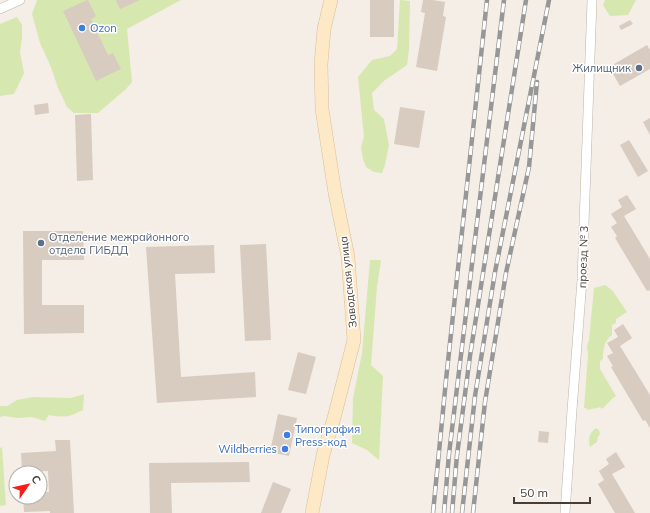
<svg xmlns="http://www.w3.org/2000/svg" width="650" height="513" font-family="Mulish,sans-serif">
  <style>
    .green { fill: #d6e8b0 }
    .building { fill: #d8cbc0 }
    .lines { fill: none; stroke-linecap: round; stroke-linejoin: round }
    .minor-casing { stroke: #bfb5aa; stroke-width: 10 }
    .secondary-casing { stroke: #d7be9a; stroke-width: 14 }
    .minor { stroke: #fff; stroke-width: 9 }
    .secondary { stroke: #fee9c7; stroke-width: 13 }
    .rail-casing { stroke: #979797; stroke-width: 4.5 }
    .rail { stroke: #fff; stroke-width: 3; stroke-dasharray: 9; stroke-linecap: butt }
    .shop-dot { fill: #3f7fe0; stroke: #fff; stroke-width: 1.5 }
    .service-dot { fill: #5c6f8a; stroke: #fff; stroke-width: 1.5 }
    .labels { text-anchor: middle; stroke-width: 3; stroke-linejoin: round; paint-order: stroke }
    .shop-label { font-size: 11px; fill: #366cbe; stroke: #fff; text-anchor: start }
    .service-label { font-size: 11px; fill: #4e5e75; stroke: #fff; text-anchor: end }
    .street-label { font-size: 11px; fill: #473e36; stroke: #fff }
  </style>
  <rect width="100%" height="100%" fill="#f4eee7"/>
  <!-- green -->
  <g class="green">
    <path d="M37 0H181L127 29 132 82 126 89 98 113H74L67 107 58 88 51 67 40 43 32 14Z"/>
    <path d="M400 0 410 1 409 50 407 65 385 80 372 93 374 110 384 119 389 145 385 165 382 173 374 172 366 167 363 159 361 147 364 137 358 77 372 60 390 56 397 49Z"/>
    <path d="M605 0H636L628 15 610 16 603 5Z"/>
    <path d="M17 17 22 25V37L20 52 24 73 14 94 0 96V24Z"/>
    <path d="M370 260H381L377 287 371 365 383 376 379 460 367 450 352 443 353 398 362 353Z"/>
    <path d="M605 285 612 290 627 312 616 319V323L612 325V335C604 341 603 349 603 359L600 361V369L616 396 612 399 602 409 600 407C597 409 592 408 587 410L586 408H584L588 355 587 346 589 340 594 288Z"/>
    <path d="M84 394 83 410C69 417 65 418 49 415L45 421 32 417 18 418 4 416 0 417V406H7L17 400 33 397 71 398Z"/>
    <path d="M596 428 599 430 600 434 598 437 597 442 590 447C588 439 589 433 596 428Z"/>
    <path d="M2 447 6 505 0 506V448Z"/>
  </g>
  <!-- building -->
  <g class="building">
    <path d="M87 0H88L96 16 91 19 108 55 113 53 121 69 96 81 63 11Z"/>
    <path d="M116 0H140L120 9Z"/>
    <rect x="370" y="0" width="24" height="37"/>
    <path d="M423 0H433L445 2 443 16 446 17 437 71 416 67 425 13 421 12Z"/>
    <path d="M630 20 633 24 621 30 619 26Z"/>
    <path d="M647 45 650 50V69L620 86 609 67Z"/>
    <path d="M48 103 49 113 35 115 34 105Z"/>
    <path d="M400 107 425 111 419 148 394 144Z"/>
    <path d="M91 114 93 180 77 181 75 115Z"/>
    <path d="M650 118V135L643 122Z"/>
    <path d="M629 140 648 171 638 177 620 145Z"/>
    <path d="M627 195 636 209 624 216 650 259V292L649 290 647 291 615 238 617 236 611 227 617 223 611 214 622 207 618 200Z"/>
    <path d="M23 231H83L84 260H42V305H84V333L24 334Z"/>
    <path d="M266 244 271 340 245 341 240 245Z"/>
    <path d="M214 245 215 273 175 274 181 377 255 372 256 397 157 403 146 247Z"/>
    <path d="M623 324 632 338 620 346 650 395V428L645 420 643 421 611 367 613 366 607 356 613 353 607 343 618 337 614 330Z"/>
    <path d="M298 352 316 357 306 394 288 390Z"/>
    <path d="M278 414 297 418 289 456 270 452Z"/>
    <path d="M539 431 549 432 548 443 538 442Z"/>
    <path d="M55 440H70L74 513H50V511L24 512 23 497H40V492H49L48 471 22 472 21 453 56 451Z"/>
    <path d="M616 452 625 467 612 474 635 513H615L598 484 604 480 599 471 609 464 606 459Z"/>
    <path d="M249 462 250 482 171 483 172 513H150L149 463Z"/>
    <path d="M273 482 291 489 281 513H261Z"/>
  </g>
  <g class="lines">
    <!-- minor casing -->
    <g class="minor-casing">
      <g id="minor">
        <path d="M0 9 20 0"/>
        <path d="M565 513 572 410 582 280 592 0"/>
      </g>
    </g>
    <!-- secondary casing -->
    <g class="secondary-casing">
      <path id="secondary" d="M312 513 323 455 334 418 354 340 348 257 335 193 322 109 321 64 324 29 331 0"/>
    </g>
    <!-- minor -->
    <use href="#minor" class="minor"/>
    <!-- secondary -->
    <use href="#secondary" class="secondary"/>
    <!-- rail casing -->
    <g class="rail-casing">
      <g id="rail">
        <path d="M433 513 446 380 487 0"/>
        <path d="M444 513 449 454 504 0"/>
        <path d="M452 513 457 455 470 356 526 0"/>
        <path d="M462 513 475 396 495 272 549 0"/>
        <path d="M473 513 485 402 506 273 529 167 537 82"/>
      </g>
    </g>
    <!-- rail -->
    <use href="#rail" class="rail"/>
  </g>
  <!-- markers -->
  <g class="shop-dot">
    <circle cx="82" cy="28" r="4"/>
    <circle cx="287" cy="435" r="4"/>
    <circle cx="285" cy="449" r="4"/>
  </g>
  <g class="service-dot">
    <circle cx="639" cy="68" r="4"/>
    <circle cx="41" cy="243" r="4"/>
  </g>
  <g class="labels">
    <!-- shop labels -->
    <g class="shop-label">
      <text x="90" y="32">Ozon</text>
      <text x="295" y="433">Типография<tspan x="295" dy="13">Press-код</tspan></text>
      <text x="277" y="453" text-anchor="end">Wildberries</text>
    </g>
    <!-- service labels -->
    <g class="service-label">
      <text x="631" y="72">Жилищник</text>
      <text x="49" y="241" text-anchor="start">Отделение межрайонного<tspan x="49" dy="13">отдела ГИБДД</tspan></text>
    </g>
    <!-- street labels -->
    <g class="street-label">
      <text transform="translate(583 257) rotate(-88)" y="4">проезд № 3</text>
      <text transform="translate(348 282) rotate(-96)" y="4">Заводская улица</text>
    </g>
  </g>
  <!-- north arrow -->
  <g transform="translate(28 485) rotate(56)"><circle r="19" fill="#ffffff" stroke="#b5b2af"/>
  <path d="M0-3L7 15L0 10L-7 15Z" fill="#f91c19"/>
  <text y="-6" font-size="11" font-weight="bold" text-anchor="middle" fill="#473e36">С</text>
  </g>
  <!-- scale -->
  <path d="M514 497v6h76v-6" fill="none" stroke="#473e36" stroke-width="2"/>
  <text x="520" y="497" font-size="12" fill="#473e36" stroke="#ffffff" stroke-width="3" paint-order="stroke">50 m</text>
</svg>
